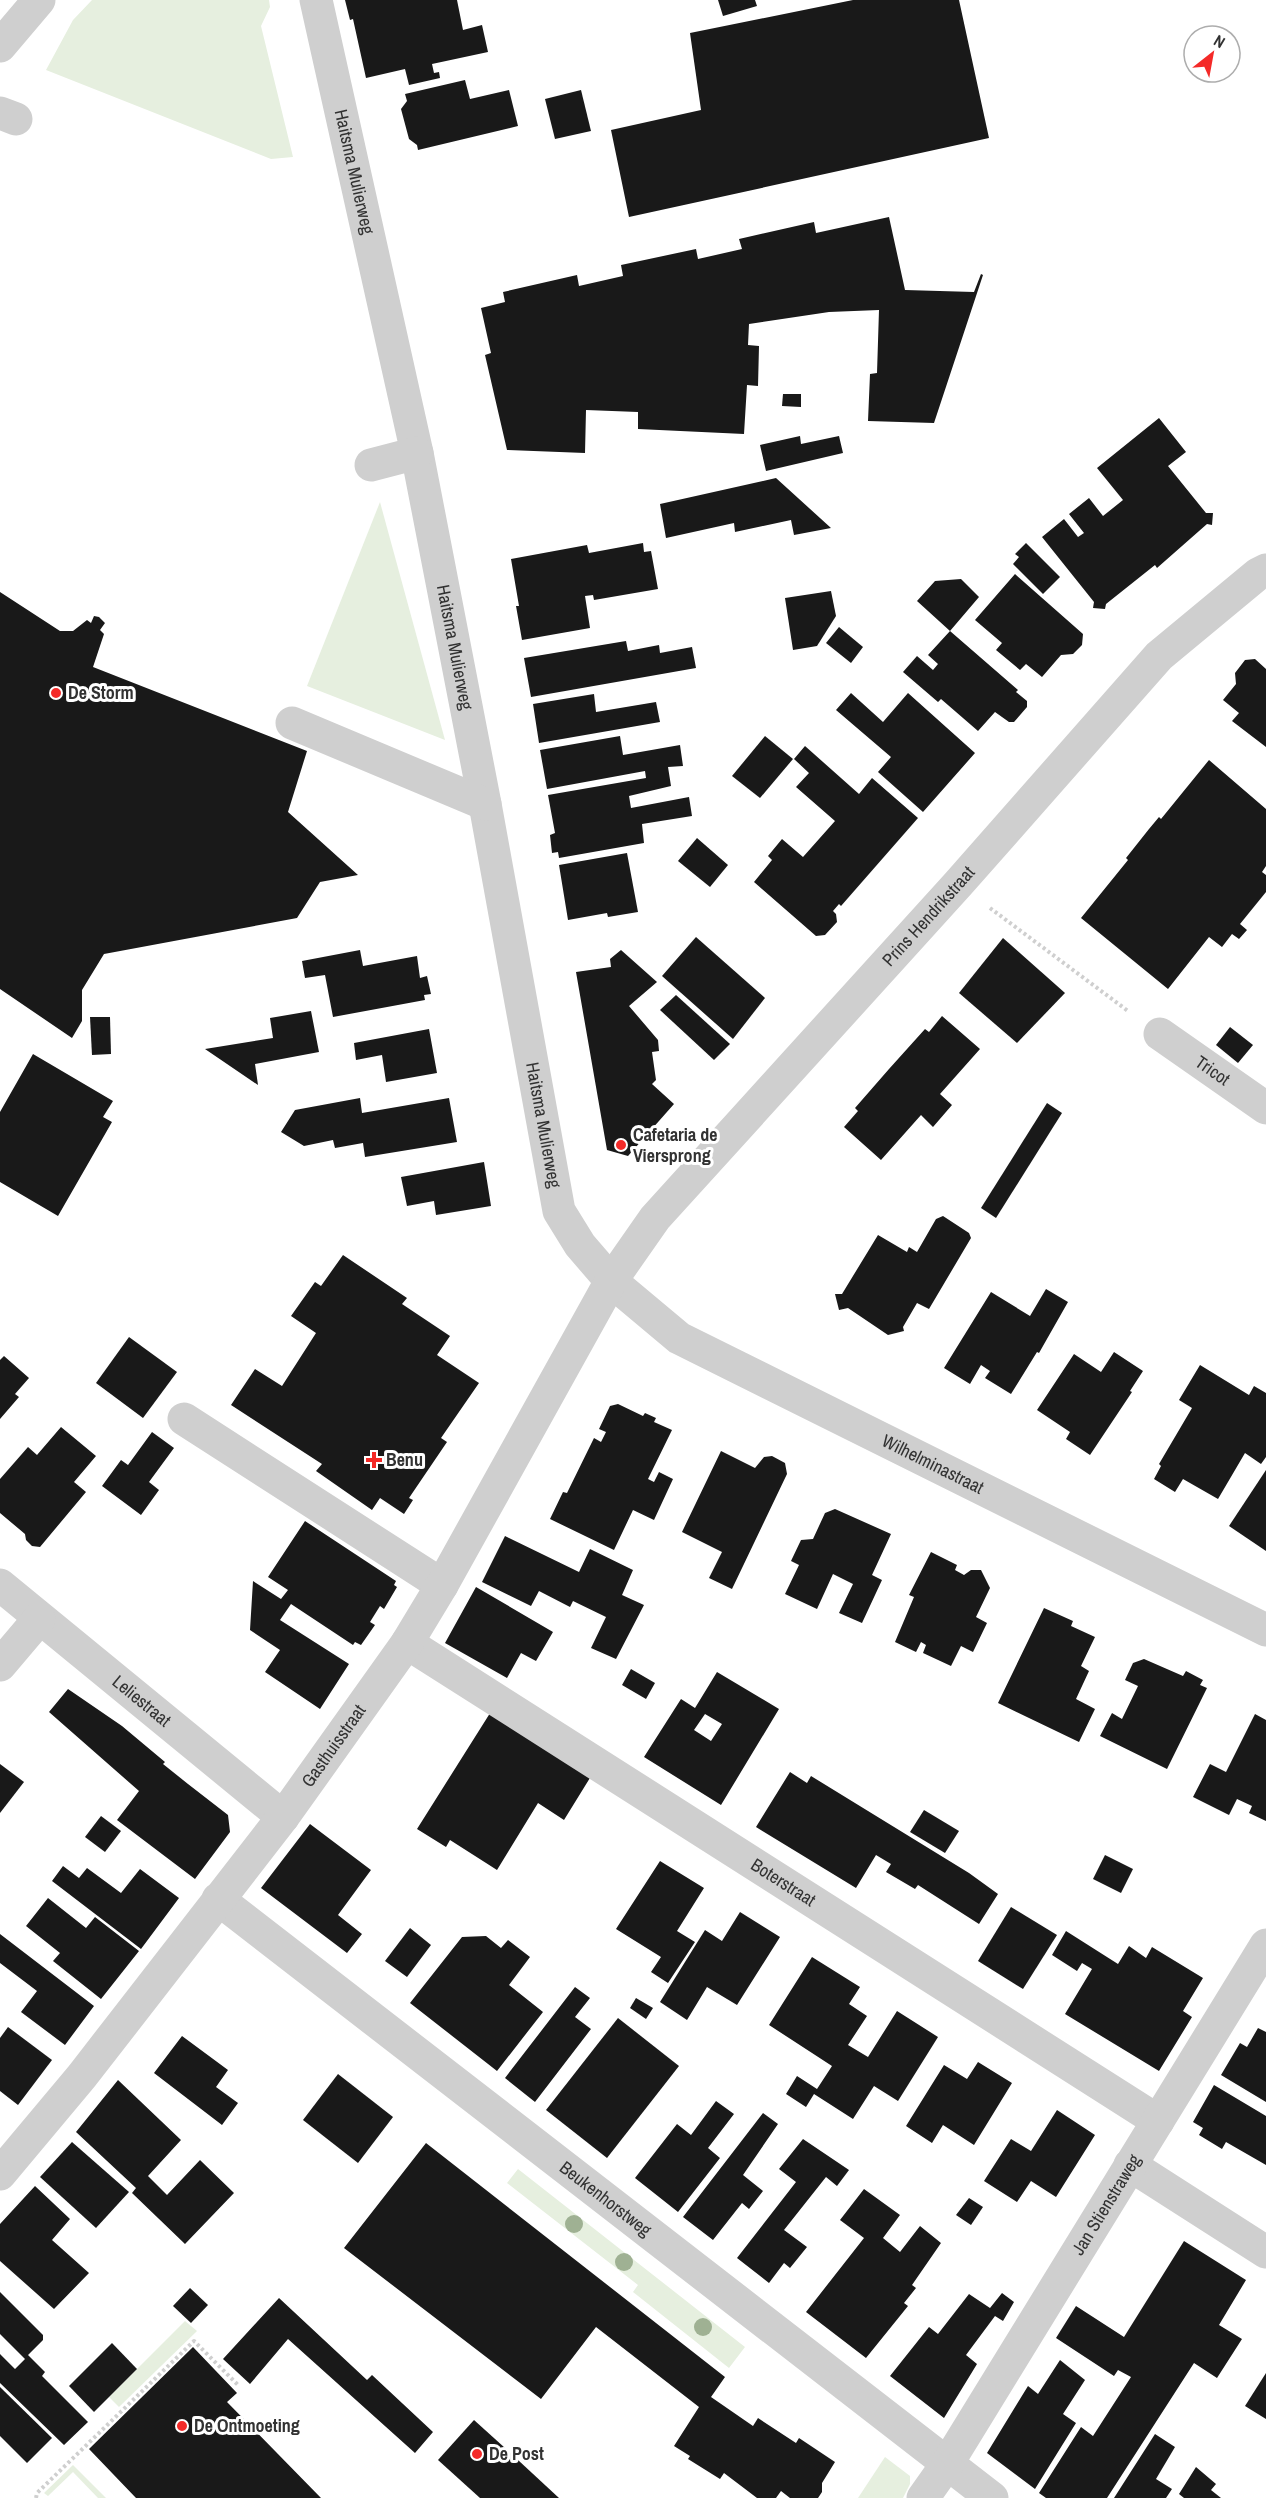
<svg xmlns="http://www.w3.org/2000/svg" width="1266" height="2498" font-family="'Archivo Narrow',sans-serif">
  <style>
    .green { fill: #e6efdf }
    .building { fill: #191919; fill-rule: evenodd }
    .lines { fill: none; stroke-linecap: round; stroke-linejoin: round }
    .path { stroke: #cfcfcf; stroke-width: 4; stroke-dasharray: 3 3; stroke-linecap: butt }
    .minor { stroke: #cfcfcf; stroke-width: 33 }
    .tree { fill: #9fb193 }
    .poi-dot { fill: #f42a28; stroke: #fff; stroke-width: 2 }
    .labels { text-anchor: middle; stroke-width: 6; stroke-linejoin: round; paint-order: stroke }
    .street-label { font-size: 18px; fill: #323232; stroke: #fff }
    .poi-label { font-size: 18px; font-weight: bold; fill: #323232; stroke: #fff; text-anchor: start }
  </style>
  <rect width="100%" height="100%" fill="#fff"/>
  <!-- green -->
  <g class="green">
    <path d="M92 0H269L270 7 261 26 293 157 271 159 46 70 73 20Z"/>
    <path d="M380 502 445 740 307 686Z"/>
    <path d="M518 2169 745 2347 729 2368 633 2292 638 2285 507 2183Z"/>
    <path d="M185 2321 197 2331 119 2407 109 2397Z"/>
    <path d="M885 2457 910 2476V2484L903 2498H858Z"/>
    <path d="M73 2465 106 2498H98L73 2472 48 2496 44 2493Z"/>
  </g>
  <!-- building -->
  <g class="building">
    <path d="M345 0H457L463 30 482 25 488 52 432 64 434 73 439 72 440 78 409 85 405 69 366 78 353 19 350 20Z"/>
    <path d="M718 0H755L757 6 723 16Z"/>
    <path d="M853 0H959L989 138 629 217 611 130 701 110 690 33Z"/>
    <path d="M465 80 470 99 509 90 518 126 418 150 417 145 409 139 401 109 407 101 405 94Z"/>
    <path d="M581 90 591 131 555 139 545 99Z"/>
    <path d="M889 217 905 290 974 292 981 274 983 275 934 423 868 421 870 374 877 373 879 310 829 312 749 324 748 345 759 346 758 386 747 385 744 434 638 429V412L586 410 585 453 507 450 485 355 491 353 481 308 505 302 503 292 577 275 579 286 623 276 621 265 696 249 698 259 742 249 739 239 814 222 816 233Z"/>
    <path d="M783 394H801V407L782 406Z"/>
    <path d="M1159 418 1186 452 1168 466 1206 513H1213L1212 525 1207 524 1157 568 1155 565 1106 604 1105 609 1093 608 1094 602 1042 537 1064 519 1078 537 1084 533 1069 514 1089 498 1103 516 1123 500 1097 468Z"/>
    <path d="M800 436 801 444 839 436 843 453 766 471 760 445Z"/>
    <path d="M776 478 831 528 794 535 791 520 735 532 734 523 666 538 660 504Z"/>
    <path d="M643 543 644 552 651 551 658 589 594 600 593 595 585 596 590 628 522 640 516 606H519L511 559 587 545 589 553Z"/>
    <path d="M1026 543 1060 577 1043 594 1013 564 1019 557 1015 554Z"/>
    <path d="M1015 574 1083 634 1082 645 1073 654 1061 655 1042 677 1026 664 1020 670 996 650 1002 643 975 620Z"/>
    <path d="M961 579 979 597 950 631 1018 690 1016 692 1027 701V707L1014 722H1009L995 712 978 731 941 699 938 702 903 672 917 656 933 670 938 664 928 655 950 631 917 601 935 581Z"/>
    <path d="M831 591 836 616 817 646 793 650 785 598Z"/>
    <path d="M0 592 60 631H73L87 620 91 623 94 616 99 617 105 623 100 630 104 634 93 667 307 751 288 812 358 875 320 882 297 918 104 954 82 990V1021L72 1038 0 989Z"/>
    <path d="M839 627 863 647 851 663 826 643Z"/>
    <path d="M626 641 628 651 659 645 660 653 692 647 696 668 531 697 524 658Z"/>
    <path d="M1255 659 1266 669V747L1232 721 1239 713 1223 700 1236 684 1235 673 1245 660Z"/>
    <path d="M851 693 883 722 908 693 975 753 923 812 878 772 891 757 836 710Z"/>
    <path d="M594 694 596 712 656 702 660 722 539 743 533 704Z"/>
    <path d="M620 736 623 755 680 745 683 766 668 767 671 786 629 796 631 808 689 797 692 816 642 824 644 843 559 858 558 852 552 853 550 835 555 833 548 795 646 778 645 771 547 789 540 750Z"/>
    <path d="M765 736 793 759 760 798 732 776Z"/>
    <path d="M805 746 859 794 872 778 918 818 841 906 839 904 833 911 836 914 837 922 825 935 816 936 754 882 772 860 768 856 782 839 803 857 835 821 796 787 809 773 794 759Z"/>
    <path d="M1209 760 1266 809V866L1262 872 1266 875V892L1240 924 1247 930 1239 939 1232 934 1222 947 1209 937 1168 989 1081 918 1128 860 1126 858 1149 829 1159 817 1161 819Z"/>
    <path d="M697 838 728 865 710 887 678 861Z"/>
    <path d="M627 853 638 912 608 917 607 913 568 920 559 865Z"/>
    <path d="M696 937 765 998 733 1039 662 976Z"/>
    <path d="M1003 938 1065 993 1017 1043 959 993Z"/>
    <path d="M360 950 363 966 417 956 420 978 427 976 431 994 424 995 425 1000 333 1017 325 975 305 978 302 961Z"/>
    <path d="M621 950 657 982 629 1006 658 1040 659 1051 652 1052 656 1080 652 1084 674 1104 628 1156 607 1150 576 972 611 967 610 959Z"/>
    <path d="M676 995 730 1044 714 1060 660 1010Z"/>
    <path d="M311 1011 319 1052 255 1064 258 1085 205 1049 273 1038 270 1018Z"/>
    <path d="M942 1016 980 1049 940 1094 952 1105 933 1127 921 1115 881 1160 844 1127 858 1111 855 1108 889 1069 925 1029 929 1032Z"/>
    <path d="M90 1017H110L111 1054 92 1055Z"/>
    <path d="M1230 1027 1253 1045 1238 1063 1216 1045Z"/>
    <path d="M429 1029 437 1073 386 1082 382 1055 356 1060 354 1043Z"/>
    <path d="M33 1054 113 1101 103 1117 112 1122 58 1216 0 1182V1112Z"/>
    <path d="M360 1098 362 1113 449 1098 457 1142 365 1157 363 1143 335 1148 333 1140 304 1146 281 1132 295 1110Z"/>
    <path d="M1047 1103 1062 1113 996 1218 981 1208Z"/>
    <path d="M484 1162 491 1206 436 1215 434 1201 407 1206 401 1177Z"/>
    <path d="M943 1216 969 1233 971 1238 929 1309 917 1303 903 1327 904 1331 888 1335 848 1308 839 1310 835 1294H842L878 1235 907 1252 909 1247 917 1252 936 1219Z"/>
    <path d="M343 1255 407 1298 402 1304 450 1336 437 1355 479 1383 441 1438 447 1442 409 1498 413 1500 404 1514 380 1498 372 1510 316 1471 322 1464 231 1405 255 1369 282 1386 316 1333 291 1316 315 1282 321 1286Z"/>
    <path d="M1046 1289 1068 1302 1039 1353 1037 1352 1011 1394 985 1378 990 1371 981 1365 970 1384 944 1368 991 1292 1030 1316Z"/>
    <path d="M129 1337 177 1372 143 1418 96 1383Z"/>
    <path d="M1114 1352 1143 1371 1130 1391 1132 1392 1090 1455 1066 1439 1070 1432 1037 1410 1074 1354 1101 1372Z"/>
    <path d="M4 1356 29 1378 15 1394 19 1397 0 1419V1360Z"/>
    <path d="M1200 1365 1249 1395 1254 1386 1266 1393V1457L1261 1464 1245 1453 1218 1499 1183 1479 1175 1492 1154 1479 1161 1466 1159 1464 1192 1408 1179 1400Z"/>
    <path d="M618 1404 643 1416 645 1413 656 1418 654 1422 672 1430 648 1479 654 1482 659 1472 673 1479 654 1520 633 1510 614 1550 550 1519 563 1492 567 1493 594 1438 601 1442 606 1432 599 1429 610 1406Z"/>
    <path d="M61 1427 96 1456 74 1482 86 1492 40 1547 32 1546 26 1540 25 1534 0 1513V1479L28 1447 37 1455Z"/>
    <path d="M152 1432 174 1448 149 1482 159 1490 141 1515 102 1486 121 1460 128 1465Z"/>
    <path d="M721 1451 755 1468 764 1457 772 1456 785 1463 787 1474 732 1589 709 1578 722 1552 682 1532Z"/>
    <path d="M1266 1470V1551L1229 1526Z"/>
    <path d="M835 1509 891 1534 872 1575 882 1580 862 1623 839 1613 853 1584 833 1574 817 1609 785 1594 799 1565 791 1561 801 1540 813 1539 825 1513Z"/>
    <path d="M305 1521 396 1581 394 1585 397 1587 384 1609 380 1606 370 1622 375 1625 361 1645 355 1642 353 1645 291 1604 280 1620 349 1664 320 1709 265 1672 280 1650 250 1630 253 1581 281 1599 288 1590 268 1577Z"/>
    <path d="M505 1536 579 1572 590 1549 633 1570 622 1595 644 1605 616 1659 591 1648 606 1617 573 1601 570 1607 539 1591 531 1606 482 1582Z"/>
    <path d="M931 1552 957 1565 955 1570 964 1575 971 1570H981L990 1588 976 1617 987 1623 973 1652 961 1646 951 1666 923 1653 926 1645 921 1642 916 1652 895 1642 914 1597 909 1595Z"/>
    <path d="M476 1587 553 1632 536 1661 521 1653 507 1678 445 1643Z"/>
    <path d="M1044 1608 1073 1621 1071 1626 1095 1637 1081 1666 1089 1671 1076 1699 1095 1709 1079 1742 998 1703Z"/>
    <path d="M1144 1659 1183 1676 1186 1671 1203 1680 1200 1685 1207 1688 1167 1769 1100 1736 1112 1713 1122 1719 1138 1686 1125 1680 1133 1663Z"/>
    <path d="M631 1669 655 1683 646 1699 622 1685Z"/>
    <path d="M717 1672 779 1709 721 1805 644 1757 681 1699 695 1708ZM705 1714 722 1724 711 1741 694 1730Z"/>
    <path d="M68 1689 122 1726 165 1762 163 1764 188 1784 228 1815 230 1832 195 1879 117 1820 139 1791 49 1712Z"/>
    <path d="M492 1710 593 1773 564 1820 538 1803 497 1870 450 1840 446 1847 417 1829Z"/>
    <path d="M1255 1714 1266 1720V1821L1249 1813 1252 1806 1237 1799 1229 1815 1193 1797 1210 1764 1226 1772Z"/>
    <path d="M0 1764 24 1782 0 1813Z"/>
    <path d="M790 1772 807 1783 811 1776 969 1873 998 1894 979 1924 918 1885 915 1889 886 1872 891 1864 876 1855 856 1888 756 1827Z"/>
    <path d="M924 1810 959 1831 945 1853 910 1832Z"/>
    <path d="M101 1816 121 1831 105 1852 85 1837Z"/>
    <path d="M310 1824 371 1870 338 1915 362 1934 347 1953 261 1888Z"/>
    <path d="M1105 1855 1133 1869 1121 1893 1093 1879Z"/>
    <path d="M660 1861 704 1888 677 1931 695 1942 668 1983 651 1972 661 1957 616 1929Z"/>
    <path d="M63 1866 79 1878 87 1868 121 1893 140 1869 179 1898 141 1949 52 1881Z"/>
    <path d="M48 1898 86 1928 95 1917 139 1951 101 1999 53 1961 60 1953 26 1926Z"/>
    <path d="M1011 1907 1057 1935 1023 1989 978 1961Z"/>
    <path d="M740 1912 780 1937 737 2005 707 1987 687 2020 660 2002 705 1930 722 1941Z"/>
    <path d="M410 1928 431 1945 407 1977 385 1961Z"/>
    <path d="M1066 1931 1118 1964 1129 1946 1146 1958 1152 1947 1203 1978 1183 2011 1192 2017 1159 2071 1065 2014 1092 1969 1082 1963 1077 1971 1052 1955Z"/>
    <path d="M0 1934 94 2006 65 2045 21 2012 37 1991 0 1963Z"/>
    <path d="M486 1936 501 1948 508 1940 530 1957 509 1985 543 2012 497 2071 410 2003 462 1937Z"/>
    <path d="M812 1957 860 1987 849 2004 867 2016 848 2045 868 2057 897 2011 938 2037 898 2101 874 2086 853 2119 814 2094 806 2107 786 2094 797 2076 817 2089 832 2066 769 2025Z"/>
    <path d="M575 1987 590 1998 575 2017 591 2029 535 2102 505 2078Z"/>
    <path d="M636 1998 653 2008 646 2019 630 2008Z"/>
    <path d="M618 2018 679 2066 607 2158 546 2110Z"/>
    <path d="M8 2027 52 2060 18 2105 0 2091V2038Z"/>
    <path d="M1258 2028 1266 2032V2102L1221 2075 1240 2043 1247 2047Z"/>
    <path d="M182 2036 228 2070 216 2087 238 2103 222 2125 154 2073Z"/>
    <path d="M978 2062 1012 2083 974 2145 943 2125 932 2143 906 2126 944 2065 967 2079Z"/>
    <path d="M338 2074 393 2117 358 2163 303 2120Z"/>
    <path d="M118 2080 181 2140 148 2176 167 2195 200 2160 234 2193 185 2244 132 2193 136 2188 76 2132Z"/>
    <path d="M1214 2085 1266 2116V2165L1226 2142 1222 2149 1199 2135 1203 2128 1193 2122Z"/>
    <path d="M716 2101 734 2114 708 2148 720 2158 678 2212 635 2178 677 2124 691 2135Z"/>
    <path d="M1057 2110 1095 2135 1056 2197 1031 2181 1017 2202 984 2181 1011 2139 1031 2151Z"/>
    <path d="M763 2113 778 2124 743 2175 763 2191 749 2209 742 2203 713 2240 683 2217Z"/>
    <path d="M803 2139 849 2170 837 2186 826 2177 784 2230 807 2247 790 2268 784 2263 769 2283 737 2258 796 2182 779 2169Z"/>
    <path d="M72 2142 129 2192 96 2228 40 2177Z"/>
    <path d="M426 2143 725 2377 711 2397 753 2426 758 2418 796 2443 799 2438 835 2462 822 2483V2492L818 2498H790L781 2491 776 2498H757L724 2473 720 2479 688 2459 690 2456 674 2446 699 2407 596 2327 541 2399 344 2248Z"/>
    <path d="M35 2186 70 2219 52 2240 89 2273 54 2309 0 2261V2224Z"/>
    <path d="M864 2189 900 2215 883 2238 900 2252 920 2226 941 2243 912 2285 916 2288 904 2303 908 2306 866 2358 806 2312 864 2238 840 2220Z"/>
    <path d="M969 2198 983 2207 971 2225 956 2215Z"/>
    <path d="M1184 2241 1246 2280 1219 2325 1242 2339 1217 2378 1194 2363 1107 2498H1046L1039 2493 1081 2427 1093 2436 1131 2377 1118 2370 1114 2376 1056 2338 1076 2306 1124 2337Z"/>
    <path d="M190 2288 208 2305 191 2323 173 2306Z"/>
    <path d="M0 2292 43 2335V2340L28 2355 45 2372 42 2376 88 2422 64 2445 0 2383V2354L15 2369 25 2359 0 2334Z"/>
    <path d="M1002 2293 1014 2302 1003 2321 995 2316 966 2355 977 2364 944 2418 890 2376 929 2327 938 2334 969 2294 990 2308Z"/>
    <path d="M279 2298 367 2380 372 2375 433 2432 415 2453 288 2339 250 2384 223 2359Z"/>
    <path d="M112 2343 137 2369 94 2412 69 2386Z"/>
    <path d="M193 2347 237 2393 227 2402 321 2498H136L89 2449Z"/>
    <path d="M1060 2360 1085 2380 1063 2414 1076 2423 1035 2489 987 2453 1028 2386 1038 2394Z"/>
    <path d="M1266 2373V2419L1245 2406Z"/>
    <path d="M0 2387 52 2438 27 2463 0 2436Z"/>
    <path d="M474 2420 505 2448 559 2498H480L438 2460Z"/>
    <path d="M1155 2434 1175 2447 1156 2479 1172 2489 1166 2498H1114Z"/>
    <path d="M1196 2467 1216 2484 1211 2490 1221 2498H1184L1179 2494Z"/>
  </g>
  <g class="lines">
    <!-- path -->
    <g class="path">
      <path d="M990 908 1128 1011"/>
      <path d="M36 2498 37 2493 194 2341 238 2385"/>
    </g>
    <!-- minor -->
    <g class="minor">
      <path id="s1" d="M316 0 417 453 485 804 559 1211 580 1245 611 1281 679 1338 1266 1630"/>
      <path d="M0 46 39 0"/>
      <path d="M0 113 16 119"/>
      <path d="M371 465 417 453"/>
      <path d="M292 723 485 804"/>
      <path id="s2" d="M1160 1034 1266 1108"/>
      <path d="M184 1419 442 1585"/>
      <path id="s3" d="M0 1585 283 1817"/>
      <path id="s4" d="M407 1643 1158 2121"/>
      <path d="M0 1665 39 1619"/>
      <path id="s5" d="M218 1899 992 2498"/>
      <path d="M1130 2165 1266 2252"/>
      <path id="s6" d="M0 2174 82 2076 283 1817 407 1643 442 1585 611 1281 655 1218 958 884 1159 656 1258 574 1266 570"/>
      <path id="s7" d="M923 2498 947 2464 1266 1945"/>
    </g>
  </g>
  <!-- trees -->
  <g class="tree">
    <circle cx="574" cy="2224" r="9"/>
    <circle cx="624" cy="2262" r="9"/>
    <circle cx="703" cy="2327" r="9"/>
  </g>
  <!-- markers -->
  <g class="poi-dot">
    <circle cx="56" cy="693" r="6"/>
    <circle cx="621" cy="1145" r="6"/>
    <path d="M371 1451h6v6h6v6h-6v6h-6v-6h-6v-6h6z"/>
    <circle cx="182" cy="2426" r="6"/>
    <circle cx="477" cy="2454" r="6"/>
  </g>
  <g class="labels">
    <!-- street labels -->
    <g class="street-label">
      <text dy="6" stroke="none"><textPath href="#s1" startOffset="176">Haitsma Mulierweg</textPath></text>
      <text dy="6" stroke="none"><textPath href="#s1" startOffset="662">Haitsma Mulierweg</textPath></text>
      <text dy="6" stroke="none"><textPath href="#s6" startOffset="1569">Prins Hendrikstraat</textPath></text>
      <text dy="6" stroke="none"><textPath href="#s2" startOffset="64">Tricot</textPath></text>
      <text dy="6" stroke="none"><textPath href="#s1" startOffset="1148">Haitsma Mulierweg</textPath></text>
      <text dy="6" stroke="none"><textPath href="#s1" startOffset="1695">Wilhelminastraat</textPath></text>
      <text dy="6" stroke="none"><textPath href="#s3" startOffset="183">Leliestraat</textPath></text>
      <text dy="6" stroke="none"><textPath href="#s6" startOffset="543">Gasthuisstraat</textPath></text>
      <text dy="6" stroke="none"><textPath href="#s4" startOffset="446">Boterstraat</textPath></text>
      <text dy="6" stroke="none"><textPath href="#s5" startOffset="490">Beukenhorstweg</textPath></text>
      <text dy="6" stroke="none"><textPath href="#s7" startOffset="346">Jan Stienstraweg</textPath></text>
    </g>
    <!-- poi labels -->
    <g class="poi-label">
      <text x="68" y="699">De Storm</text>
      <text x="633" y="1141">Cafetaria de<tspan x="633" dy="21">Viersprong</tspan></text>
      <text x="386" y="1466">Benu</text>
      <text x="194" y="2432">De Ontmoeting</text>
      <text x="489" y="2460">De Post</text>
    </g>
  </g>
  <!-- north arrow -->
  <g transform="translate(1212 54) rotate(31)"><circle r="28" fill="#ffffff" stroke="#adadad" stroke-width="1.5"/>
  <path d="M0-4.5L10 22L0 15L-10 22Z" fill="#f42a28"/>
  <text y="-9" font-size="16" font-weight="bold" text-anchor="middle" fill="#323232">N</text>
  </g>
</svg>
